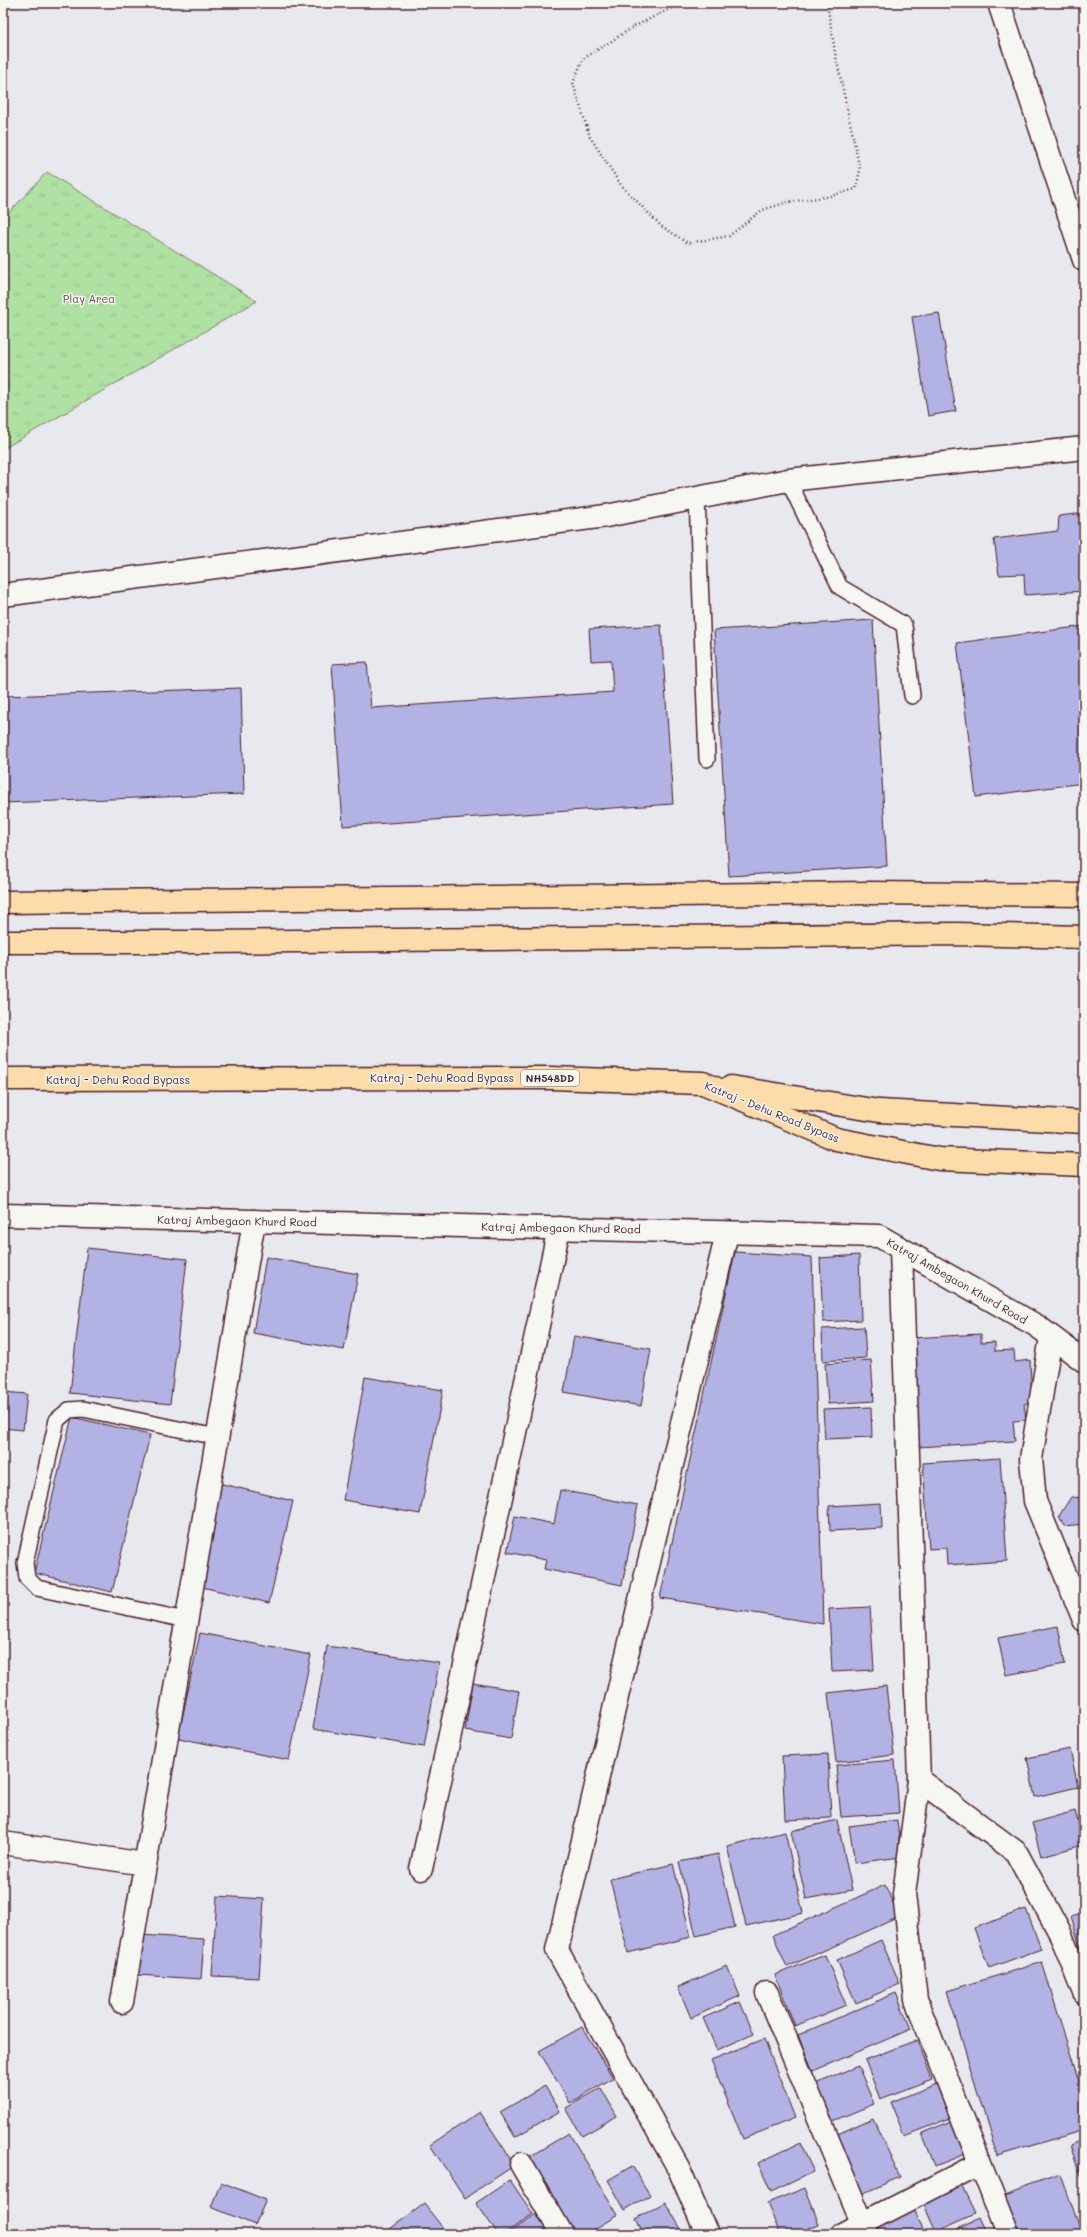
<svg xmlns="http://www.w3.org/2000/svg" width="1087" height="2237" font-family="Mali,sans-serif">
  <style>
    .grass { fill: url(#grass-tufts); stroke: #7c8066 }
    .building { fill: #b2b3e4; stroke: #4a1f2b }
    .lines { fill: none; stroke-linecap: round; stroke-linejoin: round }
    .service-casing { stroke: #4a1f2b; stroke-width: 18 }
    .minor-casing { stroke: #4a1f2b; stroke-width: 25 }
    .tertiary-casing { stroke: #4a1f2b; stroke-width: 25 }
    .trunk-casing { stroke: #4a1f2b; stroke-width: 25 }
    .path { stroke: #4a1f2b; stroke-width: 2.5; stroke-dasharray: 1 3; stroke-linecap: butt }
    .service { stroke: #f6f6f2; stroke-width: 15 }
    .minor { stroke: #f6f6f2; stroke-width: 22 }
    .tertiary { stroke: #f6f6f2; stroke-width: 22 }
    .trunk { stroke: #fddcac; stroke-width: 22 }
    .labels { text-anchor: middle; stroke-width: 3; stroke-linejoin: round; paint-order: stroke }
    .shield { fill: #f6f6f2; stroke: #7e6067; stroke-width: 1 }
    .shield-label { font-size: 10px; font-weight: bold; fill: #4a1f2b }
    .park-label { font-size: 11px; fill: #635049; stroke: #f6f6f2 }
    .street-label { font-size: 11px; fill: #4a1f2b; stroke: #f6f6f2 }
  </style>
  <defs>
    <pattern id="grass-tufts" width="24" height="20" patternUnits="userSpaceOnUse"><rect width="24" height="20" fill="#afe1a2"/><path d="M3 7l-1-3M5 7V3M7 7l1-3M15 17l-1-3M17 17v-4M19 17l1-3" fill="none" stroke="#98c18c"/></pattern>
  </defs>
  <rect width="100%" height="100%" fill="#e8e9ef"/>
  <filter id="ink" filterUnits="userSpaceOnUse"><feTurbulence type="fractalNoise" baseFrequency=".025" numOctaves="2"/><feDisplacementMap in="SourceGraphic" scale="8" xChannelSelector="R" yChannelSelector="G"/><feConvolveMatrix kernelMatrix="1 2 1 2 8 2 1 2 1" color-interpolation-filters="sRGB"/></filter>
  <g filter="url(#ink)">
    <!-- grass -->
    <path class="grass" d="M47 172 257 301 3 449V219Z"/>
    <!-- building -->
    <g class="building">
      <path d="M939 313 956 411 928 416 912 317Z"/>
      <path d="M1084 513V591L1025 595 1024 574 999 575 994 539 1058 531 1059 516Z"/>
      <path d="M873 620 887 866 729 876 714 630Z"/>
      <path d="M661 625 673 804 343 826 332 664 367 662 371 708 613 692 611 660 591 661 589 629Z"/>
      <path d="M1084 626V783L976 797 957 643Z"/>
      <path d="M241 688 244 794 3 803V696Z"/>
      <path d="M87 1248 187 1259 170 1404 70 1393Z"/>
      <path d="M735 1252 812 1257 823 1624 660 1598Z"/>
      <path d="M859 1255 861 1320 823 1322 820 1258Z"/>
      <path d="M266 1257 358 1274 344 1350 253 1333Z"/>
      <path d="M864 1327 866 1358 823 1361 822 1329Z"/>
      <path d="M981 1334V1343L995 1342V1351L1014 1350 1015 1362 1030 1360 1032 1403 1024 1404 1026 1420 1013 1421 1015 1441 918 1447 911 1338Z"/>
      <path d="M574 1336 651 1349 641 1406 564 1392Z"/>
      <path d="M871 1360 874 1401 828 1404 825 1364Z"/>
      <path d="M365 1377 443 1390 420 1514 343 1500Z"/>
      <path d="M3 1392 27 1394 23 1430 3 1428Z"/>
      <path d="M871 1407 872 1437 825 1439 823 1409Z"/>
      <path d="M72 1417 150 1435 112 1592 34 1573Z"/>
      <path d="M1000 1458 1007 1561 947 1565 946 1548 929 1549 923 1463Z"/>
      <path d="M218 1483 293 1501 269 1603 194 1585Z"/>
      <path d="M560 1490 638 1505 622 1585 544 1569 546 1560 507 1552 515 1516 554 1524Z"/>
      <path d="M1071 1497 1084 1498V1524L1064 1526 1059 1516Z"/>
      <path d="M881 1503 882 1528 830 1531 829 1506Z"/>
      <path d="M1084 1526V1540L1079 1527Z"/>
      <path d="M870 1607 874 1670 832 1672 829 1609Z"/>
      <path d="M1058 1626 1065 1664 1006 1675 998 1638Z"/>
      <path d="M200 1633 311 1655 289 1760 178 1738Z"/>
      <path d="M327 1646 439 1663 424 1747 313 1729Z"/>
      <path d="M473 1683 519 1691 511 1739 465 1731Z"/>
      <path d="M886 1686 894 1755 836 1762 828 1693Z"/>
      <path d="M1070 1749 1078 1787 1035 1797 1027 1758Z"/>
      <path d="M828 1754 831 1818 785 1820 782 1756Z"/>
      <path d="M895 1760 899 1813 841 1817 836 1765Z"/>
      <path d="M1075 1811 1084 1845 1041 1856 1032 1823Z"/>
      <path d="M837 1820 852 1890 806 1899 791 1831Z"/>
      <path d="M897 1820 901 1857 855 1863 849 1826Z"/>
      <path d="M785 1832 803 1913 746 1926 727 1846Z"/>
      <path d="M718 1854 735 1927 696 1936 679 1862Z"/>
      <path d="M673 1864 691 1937 628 1953 610 1879Z"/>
      <path d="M885 1885 899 1917 787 1967 773 1935Z"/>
      <path d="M217 1896 264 1899 259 1978 212 1976Z"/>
      <path d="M1026 1909 1041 1949 989 1968 974 1928Z"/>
      <path d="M1084 1913V1959L1071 1917Z"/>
      <path d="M140 1935 204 1939 201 1979 137 1975Z"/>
      <path d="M881 1940 900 1984 856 2003 837 1960Z"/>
      <path d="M825 1955 846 2005 795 2026 775 1975Z"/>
      <path d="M1042 1962 1084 2098V2130L997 2156 947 1991Z"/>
      <path d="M727 1966 740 1996 691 2018 678 1987Z"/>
      <path d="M896 1993 911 2029 813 2071 798 2035Z"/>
      <path d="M740 2002 754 2034 717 2050 703 2018Z"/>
      <path d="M582 2027 613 2078 570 2103 539 2051Z"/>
      <path d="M764 2039 795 2118 743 2139 711 2060Z"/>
      <path d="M917 2040 932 2079 880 2099 865 2060Z"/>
      <path d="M858 2066 874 2104 830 2122 815 2083Z"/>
      <path d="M939 2083 953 2117 904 2136 891 2102Z"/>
      <path d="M545 2086 560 2111 515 2137 500 2112Z"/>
      <path d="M601 2088 617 2116 582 2136 566 2108Z"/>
      <path d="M480 2112 515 2165 465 2198 430 2145Z"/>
      <path d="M873 2118 900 2177 855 2197 829 2138Z"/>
      <path d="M952 2121 965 2154 935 2166 922 2133Z"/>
      <path d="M569 2133 618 2215 586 2234H571L527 2158Z"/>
      <path d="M1084 2141V2183L1070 2146Z"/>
      <path d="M800 2143 814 2172 771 2192 758 2163Z"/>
      <path d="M632 2166 650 2195 625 2210 608 2180Z"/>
      <path d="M1061 2175 1082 2234H1019L1005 2195Z"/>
      <path d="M510 2180 533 2214 504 2234H498L476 2203Z"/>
      <path d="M221 2182 266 2200 255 2225 211 2207Z"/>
      <path d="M960 2183 975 2214 936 2232 922 2201Z"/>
      <path d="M805 2188 819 2224 794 2234H780L767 2203Z"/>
      <path d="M665 2202 684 2234H644L636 2219Z"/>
      <path d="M424 2204 443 2228 435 2234H383Z"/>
      <path d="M912 2205 924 2230 915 2234H871L867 2226Z"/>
      <path d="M536 2214 549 2234H507Z"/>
      <path d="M980 2219 987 2234H946Z"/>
    </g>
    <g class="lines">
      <!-- service casing -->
      <g class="service-casing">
        <g id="service">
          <path d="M788 480 840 587 904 625 912 696"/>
          <path d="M697 498 707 759"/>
          <path d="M186 1620 37 1588 27 1578 25 1563 57 1420 69 1410 83 1409 217 1437"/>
        </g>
      </g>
      <!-- minor casing -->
      <g class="minor-casing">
        <g id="minor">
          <path d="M999 3 1084 260"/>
          <path d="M3 595 606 516 788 480 1084 448"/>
          <path d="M901 1249 919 1780 904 1894 916 2000 1008 2234"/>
          <path d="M919 1780 1016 1852 1061 1935 1084 1993"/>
          <path d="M3 1843 145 1864"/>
          <path d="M421 1869 559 1228"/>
          <path d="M767 1993 867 2234"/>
          <path d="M122 2002 254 1221"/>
          <path d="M521 2164 562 2234"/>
          <path d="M707 2234 679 2169 557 1950 727 1233"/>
          <path d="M842 2234 979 2164"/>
        </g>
      </g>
      <!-- tertiary casing -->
      <g class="tertiary-casing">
        <g id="tertiary">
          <path d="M3 1215 879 1236 1037 1326 1084 1361"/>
          <path d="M1051 1337 1031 1459 1035 1501 1084 1620"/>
        </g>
      </g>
      <!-- trunk casing -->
      <g class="trunk-casing">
        <g id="trunk">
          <path d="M3 902 869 893 1084 895"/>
          <path d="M3 942H207L956 934 1084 937"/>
          <path d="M3 1079 551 1078 703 1083 836 1139 939 1159 1084 1165"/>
          <path d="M731 1087 879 1111 1084 1122"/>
        </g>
      </g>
      <!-- path -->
      <path class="path" d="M682 3 635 26 583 59 573 83 590 137 621 185 661 226 688 243 729 236 762 210 788 202 826 197 856 189 860 170 835 52 827 3"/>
      <!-- service -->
      <use href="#service" class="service"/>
      <!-- minor -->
      <use href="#minor" class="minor"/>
      <!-- tertiary -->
      <use href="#tertiary" class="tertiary"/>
      <!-- trunk -->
      <use href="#trunk" class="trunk"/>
    </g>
  </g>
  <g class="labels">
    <!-- shield labels -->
    <rect class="shield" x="521" y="1070" width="58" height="16" rx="3"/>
    <g class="shield-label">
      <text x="550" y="1082">NH548DD</text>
    </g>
    <!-- park labels -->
    <g class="park-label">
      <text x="89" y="303">Play Area</text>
    </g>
    <!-- street labels -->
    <g class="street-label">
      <text x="442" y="1082">Katraj - Dehu Road Bypass</text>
      <text x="118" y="1084">Katraj - Dehu Road Bypass</text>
      <text transform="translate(772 1112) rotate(22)" y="4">Katraj - Dehu Road Bypass</text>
      <text transform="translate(237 1221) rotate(1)" y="4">Katraj Ambegaon Khurd Road</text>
      <text transform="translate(561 1228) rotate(1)" y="4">Katraj Ambegaon Khurd Road</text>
      <text transform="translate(957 1281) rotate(30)" y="4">Katraj Ambegaon Khurd Road</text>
    </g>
  </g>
  <!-- margin -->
  <rect width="1087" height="2237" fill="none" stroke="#f6f6f2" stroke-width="16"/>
  <rect x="8" y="8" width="1071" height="2221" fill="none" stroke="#4a1f2b" stroke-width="1.5" filter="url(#ink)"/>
</svg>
